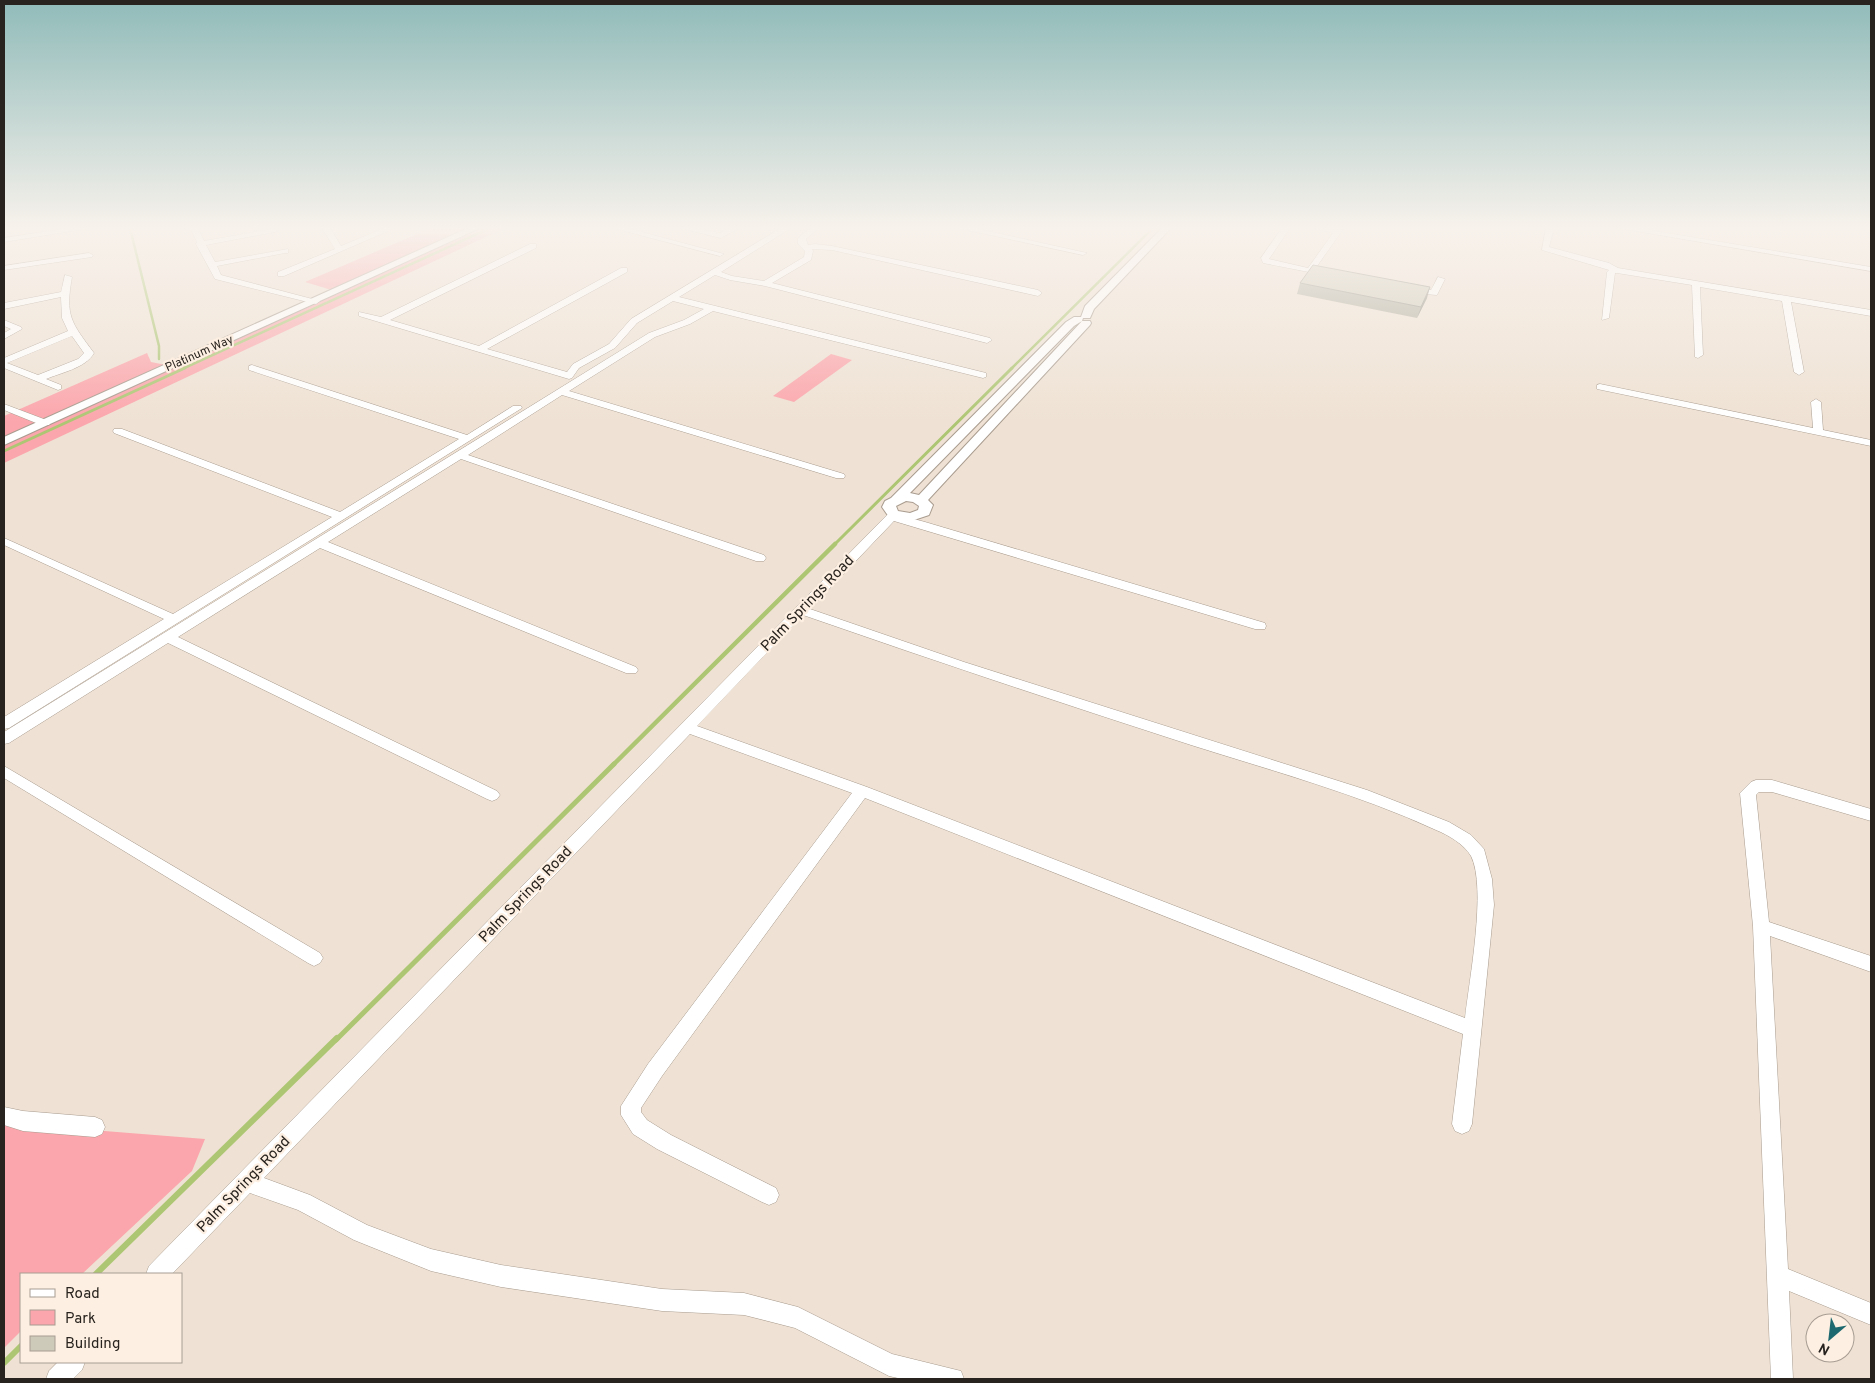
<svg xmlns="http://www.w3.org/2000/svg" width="1875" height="1383" font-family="Overpass,sans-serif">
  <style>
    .green { fill: #fba6ac }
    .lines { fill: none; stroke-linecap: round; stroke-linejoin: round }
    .stream-far4 { stroke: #adc673; stroke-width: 2.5 }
    .stream-far3 { stroke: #adc673; stroke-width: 3 }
    .stream-far2 { stroke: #adc673; stroke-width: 4.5 }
    .stream-far1 { stroke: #adc673; stroke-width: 5 }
    .stream { stroke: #adc673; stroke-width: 6 }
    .minor-casing { stroke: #a99c8f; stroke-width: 1 }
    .tertiary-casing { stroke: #a99c8f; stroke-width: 2 }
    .minor { fill: #fff; fill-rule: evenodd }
    .tertiary { fill: #fff; fill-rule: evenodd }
    .wall { fill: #b1ae9f }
    .shaded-wall { fill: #908d82 }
    .building { fill: #cecab9; stroke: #908d82 }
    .labels { text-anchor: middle; stroke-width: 4.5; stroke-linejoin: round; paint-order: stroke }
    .far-street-label { font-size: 12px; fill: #28231e; stroke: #fdefe1 }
    .street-label { font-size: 15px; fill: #28231e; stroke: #fdefe1 }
  </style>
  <rect width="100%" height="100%" fill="#efe2d4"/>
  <!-- green -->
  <g class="green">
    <path d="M431 228H505L4 463V416L147 353 151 362 176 367 253 330 338 292 305 282Z"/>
    <path d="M831 354 852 360 794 402 773 396Z"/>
    <path d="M4 1123 205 1139 192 1171 82 1274H21V1331L4 1348Z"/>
  </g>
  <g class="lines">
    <!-- stream-far4 -->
    <g class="stream-far4">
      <path d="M130 228 159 346V359"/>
      <path d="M182 369 490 228"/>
      <path d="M1011 369 1153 228"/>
    </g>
    <!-- stream-far3 -->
    <g class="stream-far3">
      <path d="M4 451 185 368"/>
      <path d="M834 545 1012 368"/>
    </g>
    <!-- stream-far2 -->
    <path class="stream-far2" d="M613 765 835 544"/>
    <!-- stream-far1 -->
    <path class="stream-far1" d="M336 1040 614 764"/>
    <!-- stream -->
    <g class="stream">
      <path d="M96 1274 337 1038"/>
      <path d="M4 1363 21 1346"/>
    </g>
    <!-- minor casing -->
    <g class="minor-casing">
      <g id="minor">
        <path d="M69 228H90L4 242V238Z"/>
        <path d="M190 228H198L204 241 278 228 279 230 275 232 206 245 215 262 288 249V253H285L217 266 221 275 320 301 316 304 215 279 196 244 197 242Z"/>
        <path d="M322 228H330L341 246 384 228H395L284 276H278V272L335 249Z"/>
        <path d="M613 228H627L724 254 720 256Z"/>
        <path d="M680 228H695L720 233 729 228H739L721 238Z"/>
        <path d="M781 228H791L721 272 732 276 764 281 804 257 805 251 798 244V238L810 228H819L806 239 808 245 815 244 832 246 1038 290 1042 293 1038 296 832 250 812 249 813 251 811 260 772 283 990 338 992 340 987 343 765 286 730 280 715 275 679 297 986 373V377L983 378 713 311 690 324 655 337 569 391 844 474 845 476 844 478H836L562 395 468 455 764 555 766 558 764 561H756L461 459 328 542 636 667 638 670 636 673H626L320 548 178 637 497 791 500 795 497 799 492 801 487 799 168 643 9 743 4 744V732L649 333 684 320 704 309 673 301 637 323 615 348 579 368 572 378 569 379 359 316V312L381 317 530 244H536V248L390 320 479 346 621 268H627V272L487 349 567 372 573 364 609 344 631 319Z"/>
        <path d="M958 228H974L1087 253 1083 255Z"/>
        <path d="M1282 228H1290L1269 259 1308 268 1333 233 1314 228H1344L1315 269 1324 271V275L1263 263 1261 258Z"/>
        <path d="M1546 228H1554L1549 247 1609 263 1618 268 1871 310V316L1791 302 1804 372 1799 375 1794 372 1782 301 1700 287 1703 355 1698 358 1695 357 1692 285 1617 273H1615L1609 318 1602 320 1607 272 1609 270 1542 250Z"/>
        <path d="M1618 228H1637L1871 267V271Z"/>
        <path d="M89 253 93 255 92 257 4 270V266Z"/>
        <path d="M65 275 72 277C65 316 71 322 94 353 86 368 60 373 46 379L61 385V389L58 390 4 368V358L68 331 62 318 61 297 4 309V303L61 292ZM72 336 84 353 78 359 38 375 7 363Z"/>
        <path d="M1438 277 1445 279 1437 295 1411 293 1407 290 1411 287 1431 290Z"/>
        <path d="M4 320 21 327 22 329 4 339V333L11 329 4 326Z"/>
        <path d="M252 365 467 435 513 406H521L522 408 9 728 4 729V717L164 619 4 545V538L173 614 332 517 114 433 113 431 114 429H122L340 512 459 439 249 370V366Z"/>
        <path d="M1600 384 1813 428 1811 402 1816 399 1821 402 1823 430 1871 440V446L1597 389V385Z"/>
        <path d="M4 404 49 421 50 423 49 425H41L4 410Z"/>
        <path d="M894 511 898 512 899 515 925 522 1265 623 1266 626 1265 629H1255L894 521 810 609 964 662 1367 790 1449 822 1471 835 1484 849 1492 879 1494 905 1472 1124 1469 1131 1462 1134 1455 1131 1452 1124 1463 1034 865 798 662 1076 641 1108V1112L647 1120 671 1135 776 1188 779 1195 776 1202 769 1205 762 1202 657 1149 633 1134 621 1115V1106L648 1064 852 793 690 734 264 1178 310 1195 367 1225 431 1249 501 1265 662 1289 744 1293 798 1307 892 1354 961 1371 964 1379H902L889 1376 795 1328 744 1315 662 1311 501 1287 431 1271 354 1240 298 1210 250 1193 172 1274H146L149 1266 239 1174 887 515ZM803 615C932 660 1061 703 1191 745 1273 771 1358 794 1436 830 1448 835 1464 844 1471 856 1487 888 1469 981 1465 1018L867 787 697 726Z"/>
        <path d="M4 766 320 953 323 958 320 963 314 966 308 963 4 778Z"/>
        <path d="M1756 780H1772L1871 809V821L1772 792H1759L1756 795 1769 922 1871 956V972L1770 936 1788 1269 1871 1303V1325L1789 1291 1793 1379H1771L1753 926 1740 793 1751 782Z"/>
        <path d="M4 1107 23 1111 95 1117 102 1120 105 1127 102 1134 95 1137 23 1131 4 1125Z"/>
        <path d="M58 1362H85L82 1370 73 1379H46L49 1371Z"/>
      </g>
    </g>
    <!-- tertiary casing -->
    <g class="tertiary-casing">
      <g id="tertiary">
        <path d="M468 228H480L4 445V437Z"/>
        <path d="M1162 228H1171L1094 309 1090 318H1083L1082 321 1074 326 910 493 919 495 1082 321H1090L1091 323 1090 325 928 500 933 505 929 515 911 521 889 517 882 507 885 501 891 498 1066 322 1074 317H1081L1085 306ZM906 501 913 502 919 506 918 510 910 513 898 511 896 506Z"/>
      </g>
    </g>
    <!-- minor -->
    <use href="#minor" class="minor"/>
    <!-- tertiary -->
    <use href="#tertiary" class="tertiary"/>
  </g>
  <!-- wall -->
  <path class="wall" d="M1300 283 1427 298 1417 318 1297 294Z"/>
  <!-- shaded-wall -->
  <path class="shaded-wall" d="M1430 287 1427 298 1417 318 1421 307Z"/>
  <!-- building -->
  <path class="building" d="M1313 265 1430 287 1421 307 1300 283Z"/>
  <!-- sky -->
  <linearGradient id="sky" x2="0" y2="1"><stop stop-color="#90bbb9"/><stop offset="0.54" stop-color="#f8f2ec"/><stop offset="1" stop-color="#f8f2ec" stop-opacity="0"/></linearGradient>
  <rect width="1875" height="422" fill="url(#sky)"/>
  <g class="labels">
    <!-- far-street labels -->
    <g class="far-street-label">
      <text transform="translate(199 353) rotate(-24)" y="4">Platinum Way</text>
    </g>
    <!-- street labels -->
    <g class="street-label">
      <text transform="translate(807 603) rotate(-46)" y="5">Palm Springs Road</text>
      <text transform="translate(525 894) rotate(-46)" y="5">Palm Springs Road</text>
      <text transform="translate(243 1184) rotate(-46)" y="5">Palm Springs Road</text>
    </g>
  </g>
  <!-- border -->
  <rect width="1875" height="1383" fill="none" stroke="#28231e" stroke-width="10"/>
  <!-- legend -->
  <rect x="20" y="1273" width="162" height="90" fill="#fdefe1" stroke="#a89d93"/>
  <rect x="30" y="1289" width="25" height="8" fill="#ffffff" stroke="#a89d93"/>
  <text x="65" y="1298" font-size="15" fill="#28231e">Road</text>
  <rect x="30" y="1310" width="25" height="15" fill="#fba6ac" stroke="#a89d93"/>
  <text x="65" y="1323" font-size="15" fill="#28231e">Park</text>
  <rect x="30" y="1336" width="25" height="15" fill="#cecab9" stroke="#a89d93"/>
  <text x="65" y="1348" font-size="15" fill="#28231e">Building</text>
  <!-- north arrow -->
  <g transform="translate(1830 1338) rotate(208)"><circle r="24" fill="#fdefe1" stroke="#a89d93"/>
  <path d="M0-4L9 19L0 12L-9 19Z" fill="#1d696f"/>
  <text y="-8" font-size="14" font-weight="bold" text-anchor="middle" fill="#28231e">N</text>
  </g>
</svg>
